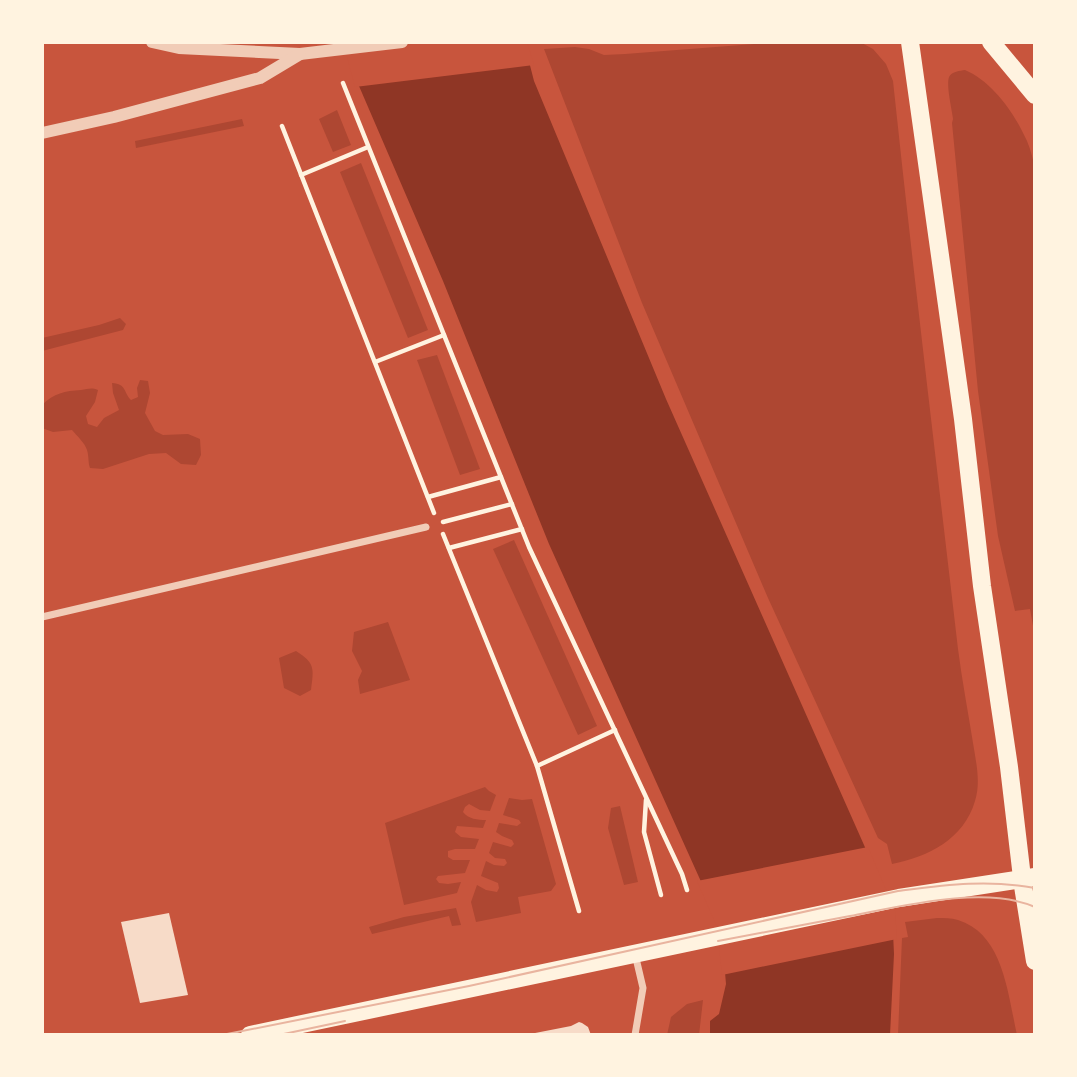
<svg xmlns="http://www.w3.org/2000/svg" width="1077" height="1077" font-family="'Fira Sans Condensed',sans-serif">
  <style>
    .green { fill: #ae4732 }
    .water { fill: #8f3625 }
    .pier { fill: #c8553d }
    .building { fill: #f7dbc8 }
    .lines { fill: none; stroke-linecap: round; stroke-linejoin: round }
    .path { stroke: #fff3e0; stroke-width: 4.5 }
    .minor { stroke: #f1ccb7; stroke-width: 7 }
    .tertiary { stroke: #f1ccb7; stroke-width: 12 }
    .primary { stroke: #fff3e0; stroke-width: 18 }
    .tram { stroke: #e9b49f; stroke-width: 2 }
  </style>
  <rect width="100%" height="100%" fill="#c8553d"/>
  <!-- green -->
  <g class="green">
    <path d="M779 42H860L873 49 886 64 893 81C913 270 936 460 958 649 962 680 968 712 973 743 976 762 981 782 975 801 964 839 928 857 892 864L887 844 878 838 768 598 642 303 544 49 575 47 589 49 604 55 625 54Z"/>
    <path d="M965 70C993 82 1015 114 1027 141 1031 150 1033 160 1035 169V637L1030 609 1015 611 998 536 978 391 952 123 953 119C952 110 946 86 949 77 952 71 960 71 965 70Z"/>
    <path d="M337 110 351 145 333 152 319 119Z"/>
    <path d="M242 119 244 126 136 148 135 141Z"/>
    <path d="M361 163 428 330 408 338 340 172Z"/>
    <path d="M120 318 126 324 123 330 42 351V338L99 325Z"/>
    <path d="M437 355 480 469 460 475 417 360Z"/>
    <path d="M140 380 148 381 150 393 145 413 155 431 163 435 188 434 200 439 201 455 196 465 181 464 166 453 149 454 103 469 90 468C88 463 89 456 87 450 85 443 77 436 72 430L53 432 42 428V405C54 393 65 391 81 390 88 389 91 387 98 390L95 402 86 416 88 424 97 427 104 418 119 410 113 393 112 383C127 384 123 392 131 400L138 397 137 388Z"/>
    <path d="M514 540 597 726 578 735 493 549Z"/>
    <path d="M388 622 410 680 360 694 358 680 362 671 352 651 354 632Z"/>
    <path d="M296 651C315 663 314 668 311 690L300 696 284 688 279 658Z"/>
    <path d="M485 787 489 791 496 795 490 811 480 810 469 804 465 807 463 812C468 819 478 820 486 820L483 828 457 826 455 832 461 837 479 839 475 849H455L448 851V857L453 860H470L465 873 438 876 436 879 439 883 448 884 461 882 457 893 404 905 385 823Z"/>
    <path d="M509 798 522 800 532 799 556 884 551 891 518 897 521 913 476 922 471 902 477 885 486 890 497 892 499 888 498 883 481 876 486 861 494 865 504 866 507 863 505 859 495 858 489 853 493 842 511 847 514 844 512 840 502 836 496 832 499 823 517 826 521 823 519 820 503 815Z"/>
    <path d="M620 806 638 882 624 885 608 828 611 808Z"/>
    <path d="M456 908 461 925 452 926 449 916 372 934 369 927 404 917Z"/>
    <path d="M937 918C944 918 951 918 958 920 1004 934 1008 996 1017 1035H898L902 938 908 937 905 922Z"/>
    <path d="M703 1000 699 1035H667L671 1017 687 1004Z"/>
  </g>
  <!-- water -->
  <path class="water" d="M346 42H524L534 81 666 399 864 845 892 912 894 954 890 1035H710V1021L719 1014 726 984 721 926 549 544 443 281 359 86Z"/>
  <!-- pier -->
  <g class="pier">
    <path d="M343 42H527L534 65 355 87Z"/>
    <path d="M868 847 895 911 897 939 722 975 717 927 697 881Z"/>
  </g>
  <!-- building -->
  <g class="building">
    <path d="M169 913 188 995 140 1003 121 922Z"/>
    <path d="M579 1022 582 1023 588 1027 591 1035H530V1034L571 1026Z"/>
  </g>
  <g class="lines">
    <!-- path -->
    <g class="path">
      <path d="M343 83 529 547 682 874 687 890"/>
      <path d="M282 126 434 513"/>
      <path d="M301 175 368 147"/>
      <path d="M375 362 444 335"/>
      <path d="M428 497 501 477"/>
      <path d="M443 522 512 504"/>
      <path d="M443 534 537 766 579 911"/>
      <path d="M449 548 522 529"/>
      <path d="M537 766 615 730"/>
      <path d="M646 800 644 832 661 895"/>
    </g>
    <!-- minor -->
    <g class="minor">
      <path d="M42 617 426 527"/>
      <path d="M635 1035 643 988 635 954"/>
    </g>
    <!-- tertiary -->
    <g class="tertiary">
      <path d="M152 42 179 48 300 54 402 42"/>
      <path d="M42 133 114 117 260 78 300 54"/>
    </g>
    <!-- primary -->
    <g class="primary">
      <path d="M910 42 963 419 982 586 1009 767 1023 886 1035 961"/>
      <path d="M991 42 1035 95"/>
      <path d="M250 1035 899 898 1035 877"/>
    </g>
    <!-- tram -->
    <g class="tram">
      <path d="M718 941C762 933 806 924 850 916 902 906 985 885 1035 907"/>
      <path d="M222 1035 469 986 898 891C945 885 987 879 1035 888"/>
      <path d="M279 1035 345 1021"/>
    </g>
  </g>
  <!-- border -->
  <rect width="1077" height="1077" fill="none" stroke="#fff3e0" stroke-width="88"/>
</svg>
